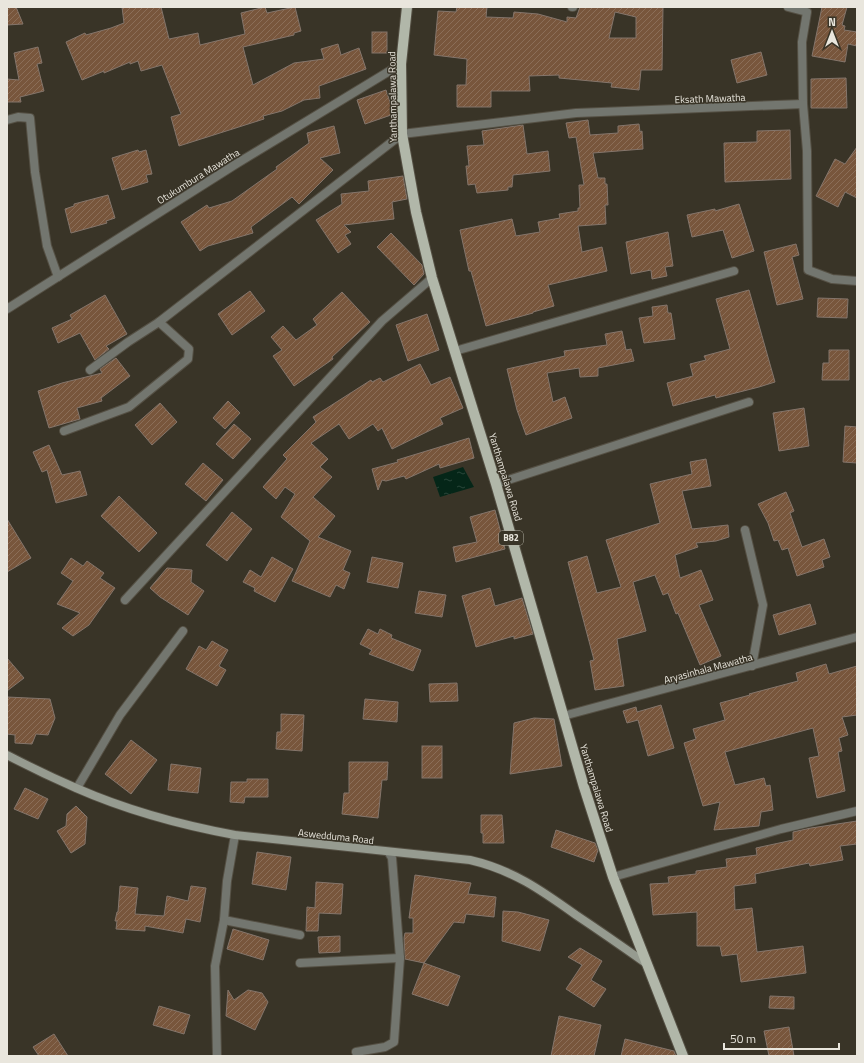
<svg xmlns="http://www.w3.org/2000/svg" width="864" height="1063" font-family="'Titillium Web',sans-serif">
  <style>
    .water { fill: url(#water-ripples) }
    .building { fill: url(#building-hatch); stroke: #84756b; fill-rule: evenodd }
    .lines { fill: none; stroke-linecap: round; stroke-linejoin: round }
    .street-casing { stroke: #555044; stroke-width: 10 }
    .secondary-casing { stroke: #555044; stroke-width: 10 }
    .primary-casing { stroke: #555044; stroke-width: 12 }
    .street { stroke: #73766f; stroke-width: 8 }
    .secondary { stroke: #969b90; stroke-width: 8 }
    .primary { stroke: #b1b7a9; stroke-width: 10 }
    .labels { text-anchor: middle; stroke-width: 3; stroke-linejoin: round; paint-order: stroke }
    .shield { fill: #393427; stroke: #b4b1a6; stroke-width: 1 }
    .shield-label { font-size: 9px; font-weight: bold; fill: #e9e6dd }
    .street-label { font-size: 10px; fill: #e9e6dd; stroke: #393427 }
  </style>
  <defs>
    <pattern id="water-ripples" width="26" height="14" patternUnits="userSpaceOnUse"><rect width="26" height="14" fill="#052618"/><path d="M2 4q2-2 4 0t4 0M15 11q2-2 4 0t4 0" fill="none" stroke="#294639"/></pattern>
    <pattern id="building-hatch" width="6" height="6" patternUnits="userSpaceOnUse"><rect width="6" height="6" fill="#78563c"/><path d="M-1 1l2-2M0 6l6-6M5 7l2-2" fill="none" stroke="#8b6e58"/></pattern>
  </defs>
  <rect width="100%" height="100%" fill="#393427"/>
  <!-- water -->
  <path class="water" d="M463 467 474 487 440 497 433 477Z"/>
  <!-- building -->
  <g class="building">
    <path d="M7 7H16L23 24 7 25Z"/>
    <path d="M122 7H161L169 39 198 33 200 45 245 34 241 13 265 7 267 13 295 7 301 31 294 33V35L243 47 253 85 294 63 324 59 321 49 338 44 341 55 359 48 366 69 319 86 320 98 304 100 282 111 263 116 264 119 179 146 171 117 181 114 162 65 141 71 138 61 130 64V62L104 73V71L82 80 66 42 85 33 86 35 111 28 124 23Z"/>
    <path d="M457 7H487L486 17 513 18 514 12 538 14 567 22V17L576 18 580 7H663L662 70H641L639 90 611 87 612 83 559 78V75L529 76 530 91H491V107H457V85H466L467 59 434 55 438 11 456 12ZM615 12 636 17V38H609Z"/>
    <path d="M822 7H847L842 25 845 26 844 30 857 32V46L848 44 845 62 812 56Z"/>
    <rect x="372" y="32" width="15" height="21"/>
    <path d="M38 47 42 63 37 64 44 91 20 97 21 102H7V79L19 80 14 53Z"/>
    <path d="M761 52 767 75 737 83 731 60Z"/>
    <path d="M846 78 847 108H811V79Z"/>
    <path d="M386 90 394 114 365 124 357 100Z"/>
    <path d="M588 120 590 135 618 133V126L639 124 640 132 642 131 643 149 593 153 598 178H605V184H607L608 205H605L606 224 578 226 582 252 602 247 607 271 548 285 554 306 533 312V313L486 326 471 271H469L460 230 512 219 516 236 540 232 538 222 560 218 559 214 578 211V208H580L579 185H584L576 137 569 138 566 123Z"/>
    <path d="M523 125 527 154 548 151 550 171 513 175 512 187H508V190L477 193 475 184 468 185 466 166H469L467 146 484 145 482 131Z"/>
    <path d="M334 126 340 153 320 158 333 170 299 204 292 197 251 227 253 233 208 246 200 251 181 222 207 205 209 208 232 201 277 169 276 167 309 143 307 133Z"/>
    <path d="M790 130 791 179 725 182 724 143 757 142V131Z"/>
    <path d="M857 147V198L845 192 838 207 816 196 835 159 845 164Z"/>
    <path d="M138 150 139 152 146 150 152 174 146 175 148 182 122 190 112 158Z"/>
    <path d="M403 176 407 199 392 202 394 219 344 225 351 232 345 235 351 244 338 253 316 220 342 204 341 194 369 191 368 181Z"/>
    <path d="M108 195 115 218 106 221 107 223 71 233 65 209 74 206V204Z"/>
    <path d="M739 204 754 251 732 258 723 230 692 237 687 215 715 209V211Z"/>
    <path d="M668 232 673 266 665 267 667 276 652 279 651 270 631 274 626 242Z"/>
    <path d="M391 233 422 265 424 274 414 285 377 247Z"/>
    <path d="M796 244 799 255 792 257 803 299 777 305 764 252Z"/>
    <path d="M749 290 775 382 759 387 716 398 715 395 673 406 667 383 693 376 690 364 706 360 704 356 730 349 716 299Z"/>
    <path d="M250 291 265 311 232 335 218 314Z"/>
    <path d="M342 292 370 322 332 357 333 359 294 386 273 356 282 350 271 337 283 326 296 340 317 325 313 319Z"/>
    <path d="M105 295 127 334 106 346 109 349 95 360 80 333 58 343 52 328 72 319 70 315Z"/>
    <path d="M818 298 848 299 847 318 817 317Z"/>
    <path d="M667 305 668 313H671L675 339 644 343 639 318 653 316 652 307Z"/>
    <path d="M427 314 439 350 408 361 396 325Z"/>
    <path d="M622 331 626 350 631 349 634 361 598 368V376L580 377 579 368 547 373 553 402 565 397 572 418 526 435 517 410 507 369 565 356 564 351 607 345 605 334Z"/>
    <path d="M829 350H849V380H822L823 363H829Z"/>
    <path d="M116 358 130 376 101 398 102 401 77 408 80 419 49 428 38 391 62 383 102 373 100 369Z"/>
    <path d="M420 364 431 385 450 377 463 408 440 418 443 424 392 449 382 428 378 431 373 424 349 439 339 424 311 443 328 459 320 467 332 477 313 497 335 516 318 537 351 551 343 570 350 573 344 589 336 585 330 597 292 581 310 541 281 517 295 494 285 487 276 499 263 487 287 459 283 455 316 422 313 417 371 380 372 382 380 378 383 382Z"/>
    <path d="M228 401 240 413 225 429 213 418Z"/>
    <path d="M160 403 177 422 152 445 135 425Z"/>
    <path d="M804 408 809 446 779 451 773 413Z"/>
    <path d="M234 424 251 439 233 459 216 444Z"/>
    <path d="M845 426 857 427V463L843 462Z"/>
    <path d="M469 438 474 458 440 468 439 464 406 479 404 476 386 481 382 480 378 490 372 469 398 462 397 460Z"/>
    <path d="M49 445 62 475 80 471 87 495 56 503 47 470 42 472 33 452Z"/>
    <path d="M706 459 711 486 682 491 692 529 728 525 729 537 716 541 696 543 698 547 675 555 680 578 701 570 713 600 699 605 721 656 700 665 678 613 676 614 668 593 663 595 655 575 633 582 646 631 617 639 624 686 595 690 590 661 594 660 568 562 587 556 597 593 621 587 606 540 660 523 650 484 692 474 690 462Z"/>
    <path d="M203 463 223 480 206 501 185 484Z"/>
    <path d="M786 492 794 511 790 513 802 547 824 539 830 557 822 560 824 567 797 576 788 548 782 550 778 540 774 541 768 523 758 504Z"/>
    <path d="M119 496 157 533 139 552 101 516Z"/>
    <path d="M495 510 505 549 456 562 453 547 477 542 470 517Z"/>
    <path d="M232 512 252 529 227 561 206 545Z"/>
    <path d="M7 519 31 558 7 572Z"/>
    <path d="M272 557 293 569 275 602 254 591 255 588 243 582 250 570 261 577Z"/>
    <path d="M372 557 403 563 398 588 367 582Z"/>
    <path d="M71 558 83 566 87 561 104 573 100 578 115 588 89 625 73 636 62 628 80 613 57 604 73 581 61 573Z"/>
    <path d="M167 568 192 570 191 582 204 591 188 615 160 597 150 588Z"/>
    <path d="M490 588 495 606 522 598 533 634 514 639V636L476 647 462 596Z"/>
    <path d="M419 591 446 595 442 617 415 613Z"/>
    <path d="M810 604 816 624 779 635 773 615Z"/>
    <path d="M368 629 378 634 380 629 392 635 391 638 421 650 413 671 369 654 372 650 360 644Z"/>
    <path d="M212 641 228 650 219 666 226 670 217 686 186 669 199 646 206 650Z"/>
    <path d="M7 658 24 678 7 691Z"/>
    <path d="M826 664 829 674 857 666V715L842 717 848 735 839 738 842 751 838 752 845 791 817 798 809 758 819 756 813 728 725 752 735 785 764 778 766 786 770 785 773 810 761 812 759 826 714 830 720 802 703 806 684 743 696 739 693 729 725 720 720 703 750 695 749 694 798 681 796 673Z"/>
    <path d="M457 683 458 701 430 702 429 684Z"/>
    <path d="M7 697 50 699 55 718 48 735 36 734 32 744 15 743V735L7 734Z"/>
    <path d="M365 699 398 702 397 722 363 719Z"/>
    <path d="M661 705 674 748 648 756 638 720 627 723 623 711 636 707 637 712Z"/>
    <path d="M281 714 304 715 302 751 276 749 277 732H281Z"/>
    <path d="M534 718 554 719 562 766 510 774 514 723Z"/>
    <path d="M131 740 157 760 131 794 105 774Z"/>
    <rect x="422" y="746" width="20" height="32"/>
    <path d="M349 762H388L387 780H382L378 818 342 814 344 793H349Z"/>
    <path d="M171 764 201 768 198 793 168 790Z"/>
    <path d="M247 779H268V797H245L244 803 230 802 231 782H247Z"/>
    <path d="M25 788 48 799 38 819 14 809Z"/>
    <path d="M76 806 87 817 85 844 71 853 57 831 66 826 67 814Z"/>
    <path d="M481 815H502L504 843H483V833H481Z"/>
    <path d="M857 821V844L840 846 843 860 810 866 809 863 755 874 756 883 734 886 735 910 752 908 757 952 803 946 806 973 741 982 737 954 722 956 720 946H697V912L653 915 650 884 669 883 668 877 696 874V871L727 867 726 859 757 855 756 848 793 840V832L811 828Z"/>
    <path d="M556 830 595 843 598 850 594 862 551 847Z"/>
    <path d="M257 852 291 857 286 890 252 884Z"/>
    <path d="M415 875 471 883 468 894 496 897 494 917 466 914 464 923 454 922 424 963 405 959 404 938 405 933H413V918H409Z"/>
    <path d="M316 882 343 884 341 914 319 913 318 931H306L307 907 315 908Z"/>
    <path d="M120 886 138 888 135 914 164 916 167 896 188 901 191 886 206 888 200 922 186 919 183 933 145 926V931L116 929 117 921H115L117 912H118Z"/>
    <path d="M503 911 518 912 549 920 540 951 502 941Z"/>
    <path d="M233 929 269 940 263 960 227 949Z"/>
    <path d="M340 936V952L319 953 318 937Z"/>
    <path d="M580 948 602 961 591 980 606 989 594 1007 566 989 582 965 568 957Z"/>
    <path d="M424 963 460 976 448 1006 412 994Z"/>
    <path d="M228 990 234 1000 248 990 262 993 268 1002 255 1030 226 1016Z"/>
    <path d="M770 996 794 997V1009L769 1008Z"/>
    <path d="M159 1006 190 1015 184 1034 153 1025Z"/>
    <path d="M559 1016 601 1025 594 1056H551Z"/>
    <path d="M789 1027 794 1056H769L764 1031Z"/>
    <path d="M54 1034 68 1056H39L33 1047Z"/>
    <path d="M625 1039 674 1051 676 1056H621Z"/>
  </g>
  <g class="lines">
    <!-- street casing -->
    <g class="street-casing">
      <g id="street">
        <path d="M572 7H573"/>
        <path d="M788 7 807 12 802 42 803 104"/>
        <path d="M7 120 18 117 30 118 35 172 47 246 58 277"/>
        <path d="M7 309 236 164 401 64"/>
        <path d="M455 351 734 271"/>
        <path d="M90 370 128 342 159 322 402 134 576 113 803 104 807 151 808 270 832 279 857 281"/>
        <path d="M64 431 129 407 188 359 189 349 159 322"/>
        <path d="M496 484 749 402"/>
        <path d="M745 530 763 605 752 666"/>
        <path d="M125 600 382 321 432 278"/>
        <path d="M563 716 857 637"/>
        <path d="M77 788 120 715 183 631"/>
        <path d="M613 877 781 829 857 811"/>
        <path d="M224 920 300 935"/>
        <path d="M300 963 400 958"/>
        <path d="M356 1052 385 1047 394 1042 400 958 392 858 389 853"/>
        <path d="M217 1056 215 966 224 920 227 881 235 835"/>
      </g>
    </g>
    <!-- secondary casing -->
    <g class="secondary-casing">
      <path id="secondary" d="M7 755C30 767 53 778 76 788 126 810 181 825 235 835L470 860C513 870 541 890 576 915 600 931 623 947 647 964"/>
    </g>
    <!-- primary casing -->
    <g class="primary-casing">
      <path id="primary" d="M407 7 401 64 402 134 416 212 432 278 496 484 584 787 613 877 683 1056"/>
    </g>
    <!-- street -->
    <use href="#street" class="street"/>
    <!-- secondary -->
    <use href="#secondary" class="secondary"/>
    <!-- primary -->
    <use href="#primary" class="primary"/>
  </g>
  <g class="labels">
    <!-- shield labels -->
    <rect class="shield" x="499" y="531" width="24" height="14" rx="3"/>
    <g class="shield-label">
      <text x="511" y="541">B82</text>
    </g>
    <!-- street labels -->
    <g class="street-label">
      <text transform="translate(392 97) rotate(-91)" y="4">Yanthampalawa Road</text>
      <text transform="translate(710 98) rotate(-2)" y="4">Eksath Mawatha</text>
      <text transform="translate(198 176) rotate(-32)" y="4">Otukumbura Mawatha</text>
      <text transform="translate(506 477) rotate(73)" y="4">Yanthampalawa Road</text>
      <text transform="translate(708 668) rotate(-15)" y="4">Aryasinhala Mawatha</text>
      <text transform="translate(597 788) rotate(73)" y="4">Yanthampalawa Road</text>
      <text transform="translate(336 836) rotate(6)" y="4">Aswedduma Road</text>
    </g>
  </g>
  <!-- border -->
  <rect width="864" height="1063" fill="none" stroke="#e9e6dd" stroke-width="16"/>
  <!-- north arrow -->
  <g transform="translate(832 32)" stroke="#393427" stroke-width="3" paint-order="stroke">
  <path d="M0-3L7 15L0 10L-7 15Z" fill="#e9e6dd"/>
  <text y="-6" font-size="11" font-weight="bold" text-anchor="middle" fill="#e9e6dd">N</text>
  </g>
  <!-- scale -->
  <path d="M724 1043v6h115v-6" fill="none" stroke="#e9e6dd" stroke-width="2"/>
  <text x="730" y="1043" font-size="12" fill="#e9e6dd" stroke="#393427" stroke-width="3" paint-order="stroke">50 m</text>
</svg>
